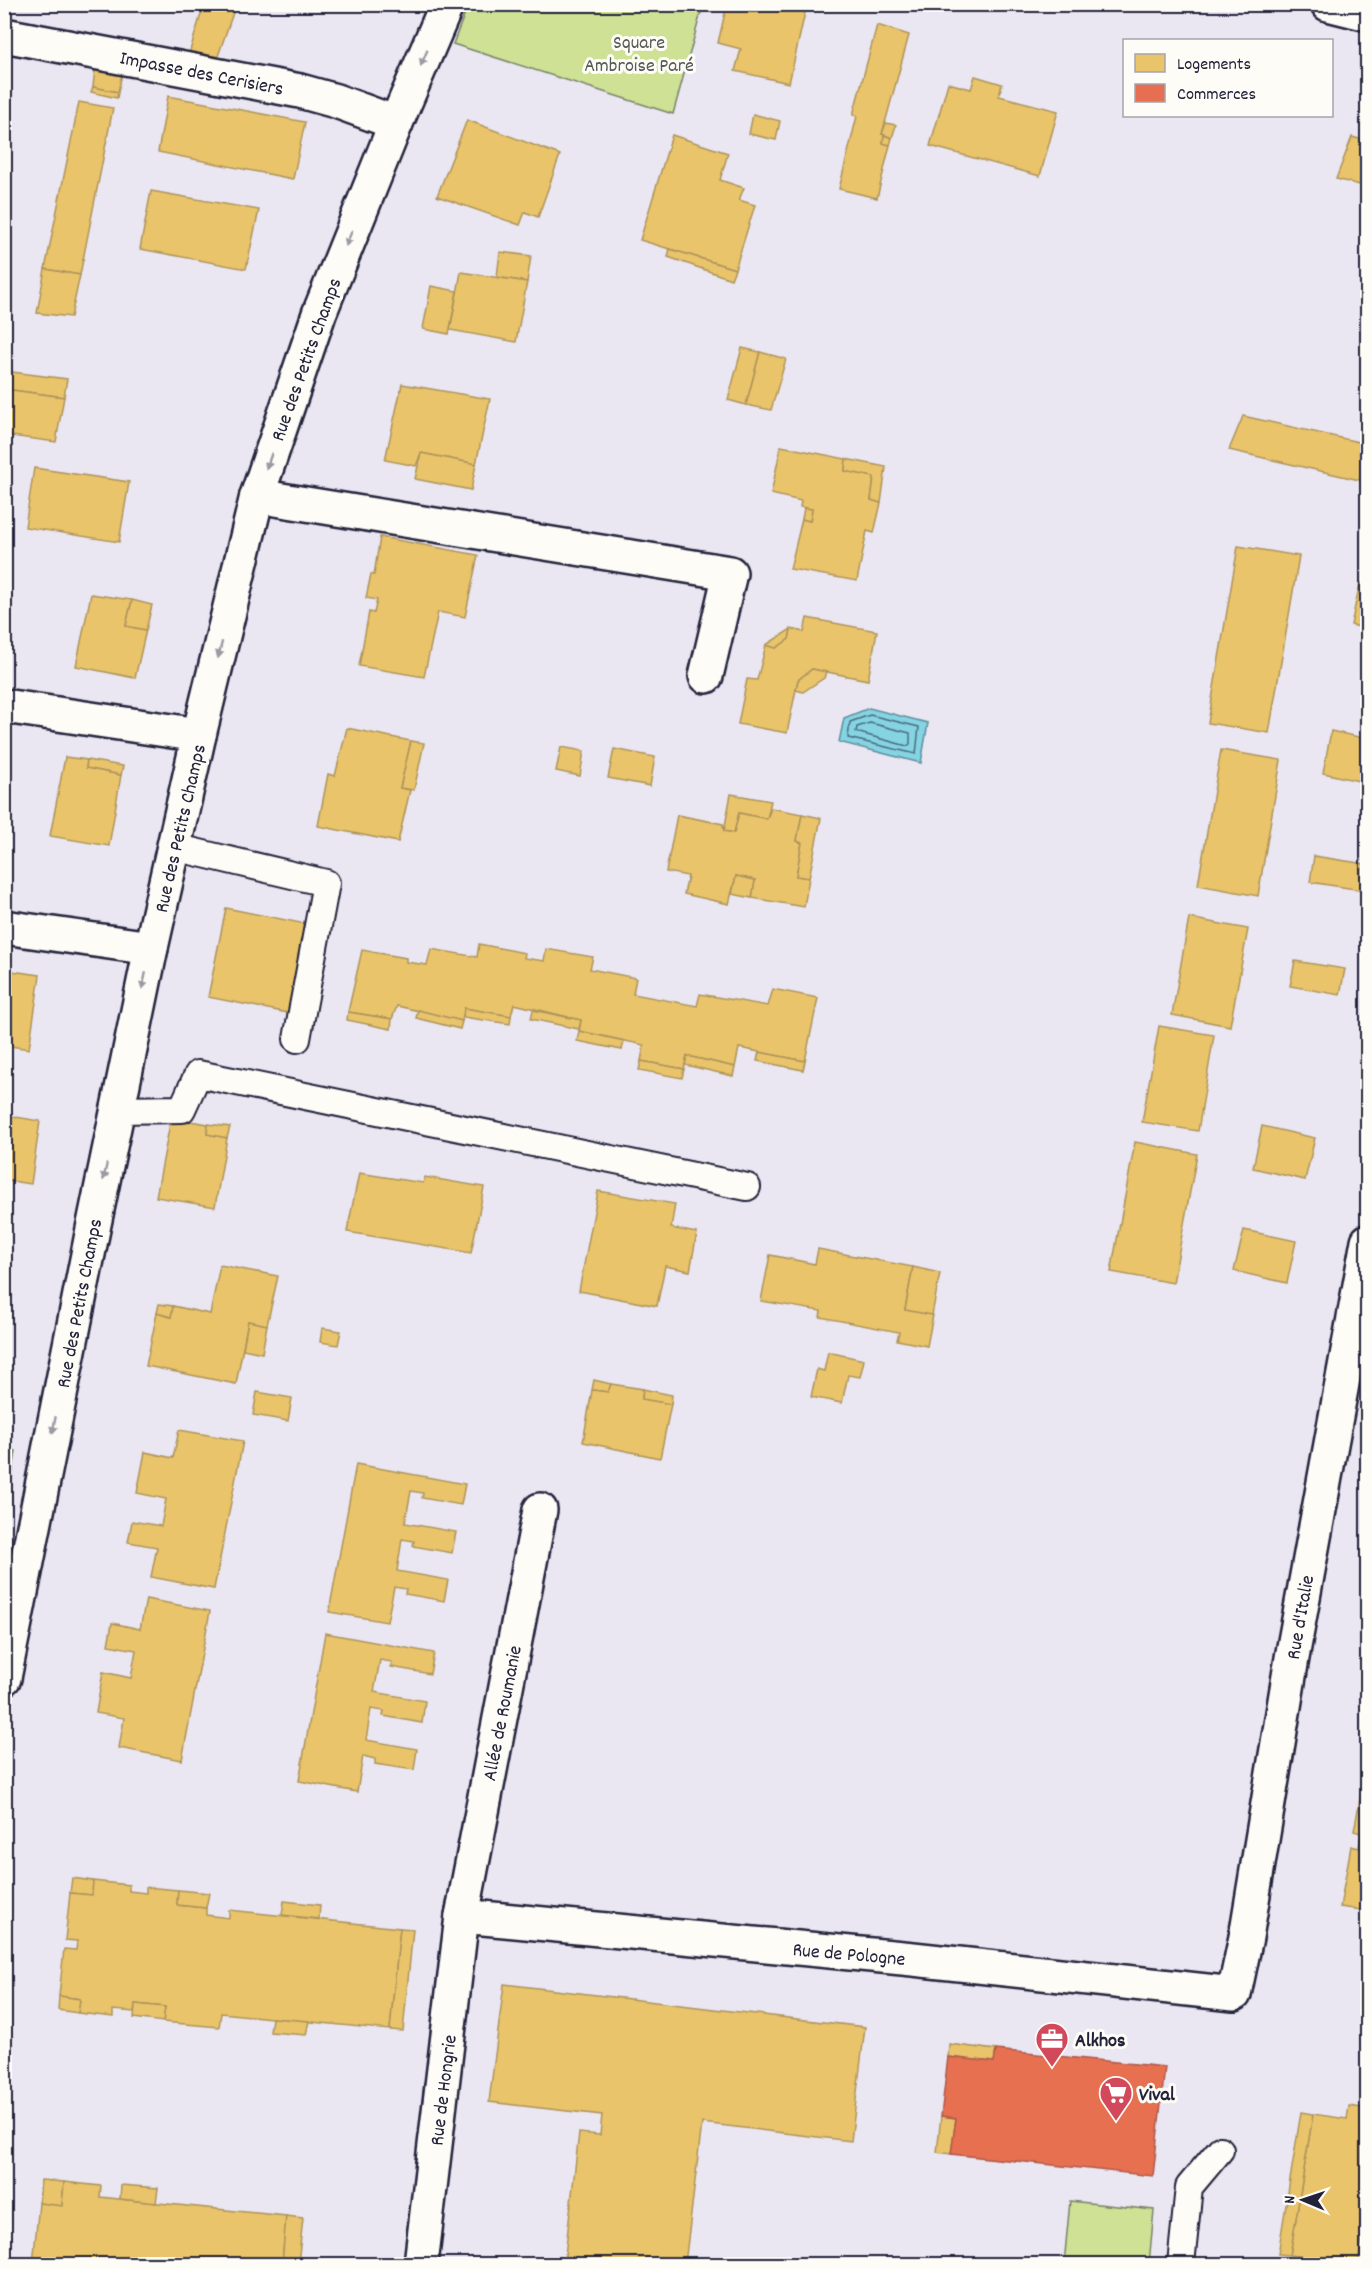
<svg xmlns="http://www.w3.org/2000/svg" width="1372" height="2269" font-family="Dekko,sans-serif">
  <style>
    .green { fill: #cee195; stroke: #788268; stroke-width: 1.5 }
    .water { fill: #85d4e2; stroke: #5d8d9f; stroke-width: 1.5 }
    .homes { fill: #e9c46a; stroke: #ad935c; stroke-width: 1.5 }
    .shops { fill: #e76f51; stroke: #ac584a; stroke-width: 1.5 }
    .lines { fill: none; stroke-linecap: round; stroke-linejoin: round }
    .shore { stroke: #4a697e; stroke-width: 1.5 }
    .service-casing { stroke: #22223b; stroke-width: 30 }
    .minor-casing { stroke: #22223b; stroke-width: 38 }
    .service { stroke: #fdfcf7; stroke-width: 26 }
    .minor { stroke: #fdfcf7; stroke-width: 33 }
    .oneway { fill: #9a9aa2 }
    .labels { text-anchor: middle; stroke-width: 6; stroke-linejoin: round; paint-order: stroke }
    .park-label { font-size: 20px; fill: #565b56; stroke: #fdfcf7 }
    .street-label { font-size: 20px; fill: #22223b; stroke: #fdfcf7 }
    .poi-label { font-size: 20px; font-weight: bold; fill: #22223b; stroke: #fdfcf7; text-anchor: start }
  </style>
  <rect width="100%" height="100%" fill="#eae7f2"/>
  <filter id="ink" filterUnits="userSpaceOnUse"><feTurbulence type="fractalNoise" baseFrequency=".0167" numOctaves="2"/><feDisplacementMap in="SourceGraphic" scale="12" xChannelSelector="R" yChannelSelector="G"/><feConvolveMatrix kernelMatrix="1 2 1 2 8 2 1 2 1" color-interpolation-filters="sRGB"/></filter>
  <g filter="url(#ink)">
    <!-- green -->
    <g class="green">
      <path d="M468 5V4L703 5 673 114 453 44Z"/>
      <path d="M5 1450 16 1451 5 1520 4 1450Z"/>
      <path d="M1070 2201 1154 2210 1149 2264H1064Z"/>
    </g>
    <!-- water -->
    <path class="water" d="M869 708 928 723 921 763 839 742 844 718Z"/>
    <!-- homes -->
    <g class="homes">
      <path d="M204 4H213L234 10 217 59 189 54Z"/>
      <path d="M727 4H807L789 83 735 71 741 49 718 43Z"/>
      <path d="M877 25 909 35 882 134 884 135 883 143 890 145 877 198 839 189 857 116 853 115Z"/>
      <path d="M95 68 122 74 118 92 93 87Z"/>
      <path d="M975 76 1002 84 999 96 1058 111 1040 176 930 146 948 83 971 89Z"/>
      <path d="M93 87 118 92 117 98 91 92Z"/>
      <path d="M168 96 305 122 293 179 158 152Z"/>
      <path d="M79 102 113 108 80 275 45 269Z"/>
      <path d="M753 114 780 121 776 140 749 134Z"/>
      <path d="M4 118 11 119 4 154Z"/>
      <path d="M467 120 560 155 538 217 525 212 520 225 437 196Z"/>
      <path d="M886 123 896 125 892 138 882 134Z"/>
      <path d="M672 135 728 153 720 180 744 188 739 200 755 205 735 269 640 240Z"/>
      <path d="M884 135 892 138 890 145 883 143Z"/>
      <path d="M1352 137 1367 141 1368 139V187L1336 179Z"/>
      <path d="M151 191 259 210 246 269 140 249Z"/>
      <path d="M670 249 735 269 731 279 668 257Z"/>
      <path d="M500 252 531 256 527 282 497 277Z"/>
      <path d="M45 269 80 275 71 317 37 313Z"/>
      <path d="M461 272 527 282 516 342 450 330Z"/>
      <path d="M431 286 457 291 449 334 423 329Z"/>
      <path d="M742 348 760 352 746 405 728 400Z"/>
      <path d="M760 352 786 359 771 410 746 405Z"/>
      <path d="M4 371 67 379 64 397 4 389Z"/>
      <path d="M402 384 490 399 476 464 421 453 416 466 385 460Z"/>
      <path d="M4 389 64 397 56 442 4 435Z"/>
      <path d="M1243 416 1368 444V482L1229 450Z"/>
      <path d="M781 446 846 459 845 471 874 477 871 500 881 503 874 533 867 531 857 581 790 569 802 519 810 521 812 509 800 507 801 501 771 494Z"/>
      <path d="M421 453 476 464 471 490 415 479Z"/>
      <path d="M846 459 886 467 881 503 871 500 874 477 845 471Z"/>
      <path d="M34 468 129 482 119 542 25 527Z"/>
      <path d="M804 508 812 509 810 521 802 519Z"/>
      <path d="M380 537 478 555 465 617 438 612 424 677 359 666 369 612 374 613 377 600 366 598 371 574 374 575Z"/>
      <path d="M1238 546 1299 556 1269 733 1208 723Z"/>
      <path d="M1360 583 1368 585V629L1351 625Z"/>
      <path d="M91 594 132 600 126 626 146 630 135 678 76 666Z"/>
      <path d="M132 600 152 605 146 630 126 626Z"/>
      <path d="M807 618 877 631 868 680 812 669 798 680 787 733 738 724 747 679 757 680 766 645 776 648 789 639 791 629 804 632Z"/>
      <path d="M791 629 789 639 776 648 766 645Z"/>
      <path d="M812 669 826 672 824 678 803 692 796 690 798 680Z"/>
      <path d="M347 728 411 741 400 788 410 790 398 842 318 826 328 774 335 776Z"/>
      <path d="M1331 731 1368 739V783L1323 773Z"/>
      <path d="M411 741 424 743 414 790 400 788Z"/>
      <path d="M561 747 584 751 580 776 556 771Z"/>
      <path d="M614 749 655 757 650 786 608 778Z"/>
      <path d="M1221 750 1281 760 1258 896 1198 885Z"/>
      <path d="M65 757 87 760 86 768 121 775 109 846 50 836Z"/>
      <path d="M87 760 123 766 121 775 86 768Z"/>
      <path d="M731 794 771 801 767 819 739 813 734 833 724 831Z"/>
      <path d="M771 808 802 814 797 841 802 843 796 876 809 878 804 907 752 898 755 880 736 876 729 904 684 894 688 876 666 872 677 815 723 824 724 831 734 833 739 813 767 819Z"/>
      <path d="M802 814 821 818 809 878 796 876 802 843 797 841Z"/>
      <path d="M1314 856 1365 864 1361 890 1310 882Z"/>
      <path d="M736 876 755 880 752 898 732 894Z"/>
      <path d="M226 908 311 925 293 1014 208 997Z"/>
      <path d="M1189 918 1248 929 1230 1026 1172 1015Z"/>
      <path d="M479 944 525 953 524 958 544 961 546 949 593 957 590 969 636 978 633 994 697 1006 700 994 768 1006 773 989 818 998 805 1061 739 1048 735 1067 687 1056 684 1069 641 1061 644 1045 579 1031 581 1020 514 1004 511 1016 465 1008 462 1021 397 1006 392 1019 348 1012 362 950 406 958V962L427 965 431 949 477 957Z"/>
      <path d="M1295 961 1345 969 1340 995 1290 986Z"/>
      <path d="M4 970 40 975 29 1049 4 1045Z"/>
      <path d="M464 1008 511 1016 510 1024 463 1017Z"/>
      <path d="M418 1010 462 1021 460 1029 416 1018Z"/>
      <path d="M533 1010 581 1020 579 1029 531 1019Z"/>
      <path d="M348 1012 392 1019 391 1029 347 1020Z"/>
      <path d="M1159 1026 1214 1035 1198 1131 1142 1122Z"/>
      <path d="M579 1031 624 1041 622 1050 577 1041Z"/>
      <path d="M759 1052 805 1061 803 1070 757 1061Z"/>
      <path d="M687 1056 735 1067 733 1076 685 1065Z"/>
      <path d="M641 1061 684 1069 682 1078 639 1070Z"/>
      <path d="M4 1115 40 1121 31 1184 4 1180Z"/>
      <path d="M171 1118 208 1124 207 1134 227 1138 215 1207 156 1197Z"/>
      <path d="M208 1124 230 1127 227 1138 207 1134Z"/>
      <path d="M1262 1126 1315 1138 1305 1180 1253 1168Z"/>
      <path d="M1135 1142 1197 1154 1173 1283 1111 1272Z"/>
      <path d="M359 1173 423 1183 425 1177 484 1187 471 1253 347 1232Z"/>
      <path d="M598 1191 675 1204 671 1228 697 1233 690 1271 665 1266 657 1306 579 1291Z"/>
      <path d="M1244 1230 1296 1241 1287 1283 1234 1271Z"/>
      <path d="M818 1249 913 1267 905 1310 933 1315 927 1346 897 1340 899 1332 820 1317 821 1311 761 1301 770 1255 815 1264Z"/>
      <path d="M220 1265 278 1276 267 1325 248 1321 236 1384 146 1366 157 1313 171 1317 173 1306 210 1314Z"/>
      <path d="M913 1267 940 1273 932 1315 905 1310Z"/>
      <path d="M159 1304 173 1306 171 1317 157 1313Z"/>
      <path d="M248 1321 267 1325 262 1353 243 1349Z"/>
      <path d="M322 1328 341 1331 338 1345 320 1342Z"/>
      <path d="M828 1352 864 1360 860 1377 848 1375 842 1403 811 1397 817 1369 824 1371Z"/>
      <path d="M594 1380 611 1384 608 1392 592 1390Z"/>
      <path d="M611 1384 643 1389 642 1399 671 1404 660 1458 583 1442 592 1390 608 1392Z"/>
      <path d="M643 1389 672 1395 671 1404 642 1399Z"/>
      <path d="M257 1392 292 1398 288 1421 253 1415Z"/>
      <path d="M179 1430 243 1441 214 1589 151 1577 157 1547 128 1542 132 1521 161 1526 166 1499 137 1493 145 1452 173 1458Z"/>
      <path d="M356 1464 465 1484 461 1505 422 1498 423 1493 411 1491 405 1523 456 1532 452 1553 413 1546 414 1541 402 1539 397 1571 448 1580 444 1601 405 1594 406 1589 394 1587 387 1622 329 1612Z"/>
      <path d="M146 1599 210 1611 182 1760 119 1748 124 1718 96 1713 103 1672 131 1678 136 1650 108 1645 112 1623 140 1629Z"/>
      <path d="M325 1633 434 1653 430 1674 391 1667 392 1662 380 1660 374 1692 425 1701 422 1723 383 1716 384 1711 371 1709 366 1740 417 1749 414 1770 375 1764V1759L363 1756 357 1792 299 1781Z"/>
      <path d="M1364 1778H1368V1911L1340 1907 1351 1846 1359 1848 1361 1833 1354 1831Z"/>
      <path d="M72 1878 93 1881 92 1895 70 1893Z"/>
      <path d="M93 1881 129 1885V1891L146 1893V1887L178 1890 177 1905 206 1908V1915L229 1918V1910L400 1928 390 2030 221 2013 219 2027 163 2022 165 2007 135 2004 134 2012 113 2010V2017L78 2013 80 1999 59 1996 64 1949 76 1950 77 1941 65 1940 70 1893 92 1895Z"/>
      <path d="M178 1890 209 1893 206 1908 177 1905Z"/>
      <path d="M284 1901 320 1905 319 1919 282 1915Z"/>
      <path d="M400 1928 413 1929 403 2031 390 2030Z"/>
      <path d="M504 1984 865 2027 851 2141 702 2123 685 2264H564L579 2133 600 2135 602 2115 489 2102Z"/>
      <path d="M59 1996 80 1999 78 2013 58 2010Z"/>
      <path d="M135 2004 165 2007 163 2022 134 2018Z"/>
      <path d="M272 2018 309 2021 306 2035 270 2032Z"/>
      <path d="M949 2044 996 2050 994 2062 948 2057Z"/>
      <path d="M1349 2106 1368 2109V2231L1363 2230 1358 2264 1290 2255 1313 2114 1347 2119Z"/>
      <path d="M1301 2112 1313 2114 1290 2255 1278 2254Z"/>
      <path d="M941 2116 956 2118 951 2154 937 2152Z"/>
      <path d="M41 2180 64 2182 62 2206 39 2203Z"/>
      <path d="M64 2182 101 2186 100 2197 286 2216 282 2264H33L39 2203 62 2206Z"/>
      <path d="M121 2185 158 2188 156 2203 120 2199Z"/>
      <path d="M286 2216 303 2218 298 2264H282Z"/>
    </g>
    <!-- shops -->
    <path class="shops" d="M996 2050 1165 2067 1153 2176 951 2154 956 2118 941 2116 948 2057 994 2062Z"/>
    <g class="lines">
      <!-- shore -->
      <g class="shore">
        <path d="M870 715 919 727 916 754 848 738 850 722Z"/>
        <path d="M870 723 910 733V744L907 746 856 732 857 727Z"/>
      </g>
      <!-- service casing -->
      <g class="service-casing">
        <g id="service">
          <path d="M174 847 326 883 297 1039"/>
          <path d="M118 1110 182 1109 198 1074 747 1187"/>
          <path d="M1181 2264 1189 2187 1220 2150"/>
        </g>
      </g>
      <!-- minor casing -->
      <g class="minor-casing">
        <g id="minor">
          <path d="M1328 4 1368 14"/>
          <path d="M4 35 300 91 336 101 396 123"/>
          <path d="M257 496 730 573 706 676"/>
          <path d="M4 706 199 735"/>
          <path d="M4 927 151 948"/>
          <path d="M4 1678 93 1229 151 948 199 735 257 496 319 314 396 123 447 4"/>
          <path d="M462 1916 913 1959 1234 1994 1246 1937 1292 1658 1368 1241"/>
          <path d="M421 2264 462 1916 540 1510"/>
        </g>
      </g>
      <!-- service -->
      <use href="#service" class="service"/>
      <!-- minor -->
      <use href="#minor" class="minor"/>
    </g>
    <!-- one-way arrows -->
    <defs><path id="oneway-solid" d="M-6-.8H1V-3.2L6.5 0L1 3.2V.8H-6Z" transform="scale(1.5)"/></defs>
    <g class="oneway">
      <use href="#oneway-solid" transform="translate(424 58) rotate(113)"/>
      <use href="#oneway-solid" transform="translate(349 238) rotate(112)"/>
      <use href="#oneway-solid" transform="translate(269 461) rotate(109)"/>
      <use href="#oneway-solid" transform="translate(220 650) rotate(104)"/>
      <use href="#oneway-solid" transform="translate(144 981) rotate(102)"/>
      <use href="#oneway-solid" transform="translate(105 1172) rotate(102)"/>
      <use href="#oneway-solid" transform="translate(54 1425) rotate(101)"/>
    </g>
  </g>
  <!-- icons -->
  <defs>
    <g id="office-pin" transform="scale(1.725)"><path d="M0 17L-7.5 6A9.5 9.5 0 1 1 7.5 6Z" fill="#d1495b" stroke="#fdfcf7"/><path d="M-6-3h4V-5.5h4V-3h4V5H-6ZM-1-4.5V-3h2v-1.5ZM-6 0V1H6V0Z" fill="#fff"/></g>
    <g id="supermarket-pin" transform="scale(1.725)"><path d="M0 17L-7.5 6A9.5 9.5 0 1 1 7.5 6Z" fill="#d1495b" stroke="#fdfcf7"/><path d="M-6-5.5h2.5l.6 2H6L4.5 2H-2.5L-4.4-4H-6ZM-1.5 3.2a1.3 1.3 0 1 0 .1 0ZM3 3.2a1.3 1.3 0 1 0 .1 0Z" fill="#fff"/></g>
  </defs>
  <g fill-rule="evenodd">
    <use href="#office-pin" x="1052" y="2039"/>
    <use href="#supermarket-pin" x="1116" y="2093"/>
  </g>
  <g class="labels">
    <!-- park labels -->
    <g class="park-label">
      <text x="639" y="48">Square<tspan x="639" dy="23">Ambroise Paré</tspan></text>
    </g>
    <!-- street labels -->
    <g class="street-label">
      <text transform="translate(202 72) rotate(11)" y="7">Impasse des Cerisiers</text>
      <text transform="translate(305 359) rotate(-70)" y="7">Rue des Petits Champs</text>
      <text transform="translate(179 828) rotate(-77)" y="7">Rue des Petits Champs</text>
      <text transform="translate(78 1303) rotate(-79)" y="7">Rue des Petits Champs</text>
      <text transform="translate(1299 1617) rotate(-80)" y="7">Rue d'Italie</text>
      <text transform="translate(501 1713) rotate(-79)" y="7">Allée de Roumanie</text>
      <text transform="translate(849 1953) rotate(5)" y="7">Rue de Pologne</text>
      <text transform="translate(442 2090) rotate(-83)" y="7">Rue de Hongrie</text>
    </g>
    <!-- poi labels -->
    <g class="poi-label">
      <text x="1075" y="2046">Alkhos</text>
      <text x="1139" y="2100">Vival</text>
    </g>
  </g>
  <!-- margin -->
  <rect width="1372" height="2269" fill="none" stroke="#fdfcf7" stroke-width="24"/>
  <rect x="12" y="12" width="1348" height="2245" fill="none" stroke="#22223b" stroke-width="2" filter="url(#ink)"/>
  <!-- legend -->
  <rect x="1123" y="39" width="210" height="78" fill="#fdfcf7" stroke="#a5a5ac" stroke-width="1.5"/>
  <rect x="1135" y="54" width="30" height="18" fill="#e9c46a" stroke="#a5a5ac" stroke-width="1.5"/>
  <text x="1177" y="69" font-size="18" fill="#22223b">Logements</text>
  <rect x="1135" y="84" width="30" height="18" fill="#e76f51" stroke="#a5a5ac" stroke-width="1.5"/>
  <text x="1177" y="99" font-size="18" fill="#22223b">Commerces</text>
  <!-- north arrow -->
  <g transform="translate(1303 2200) rotate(272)" stroke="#fdfcf7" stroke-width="4.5" paint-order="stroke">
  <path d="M0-4.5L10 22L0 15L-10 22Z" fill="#22223b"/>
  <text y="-9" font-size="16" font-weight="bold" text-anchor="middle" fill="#22223b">N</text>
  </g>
</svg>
